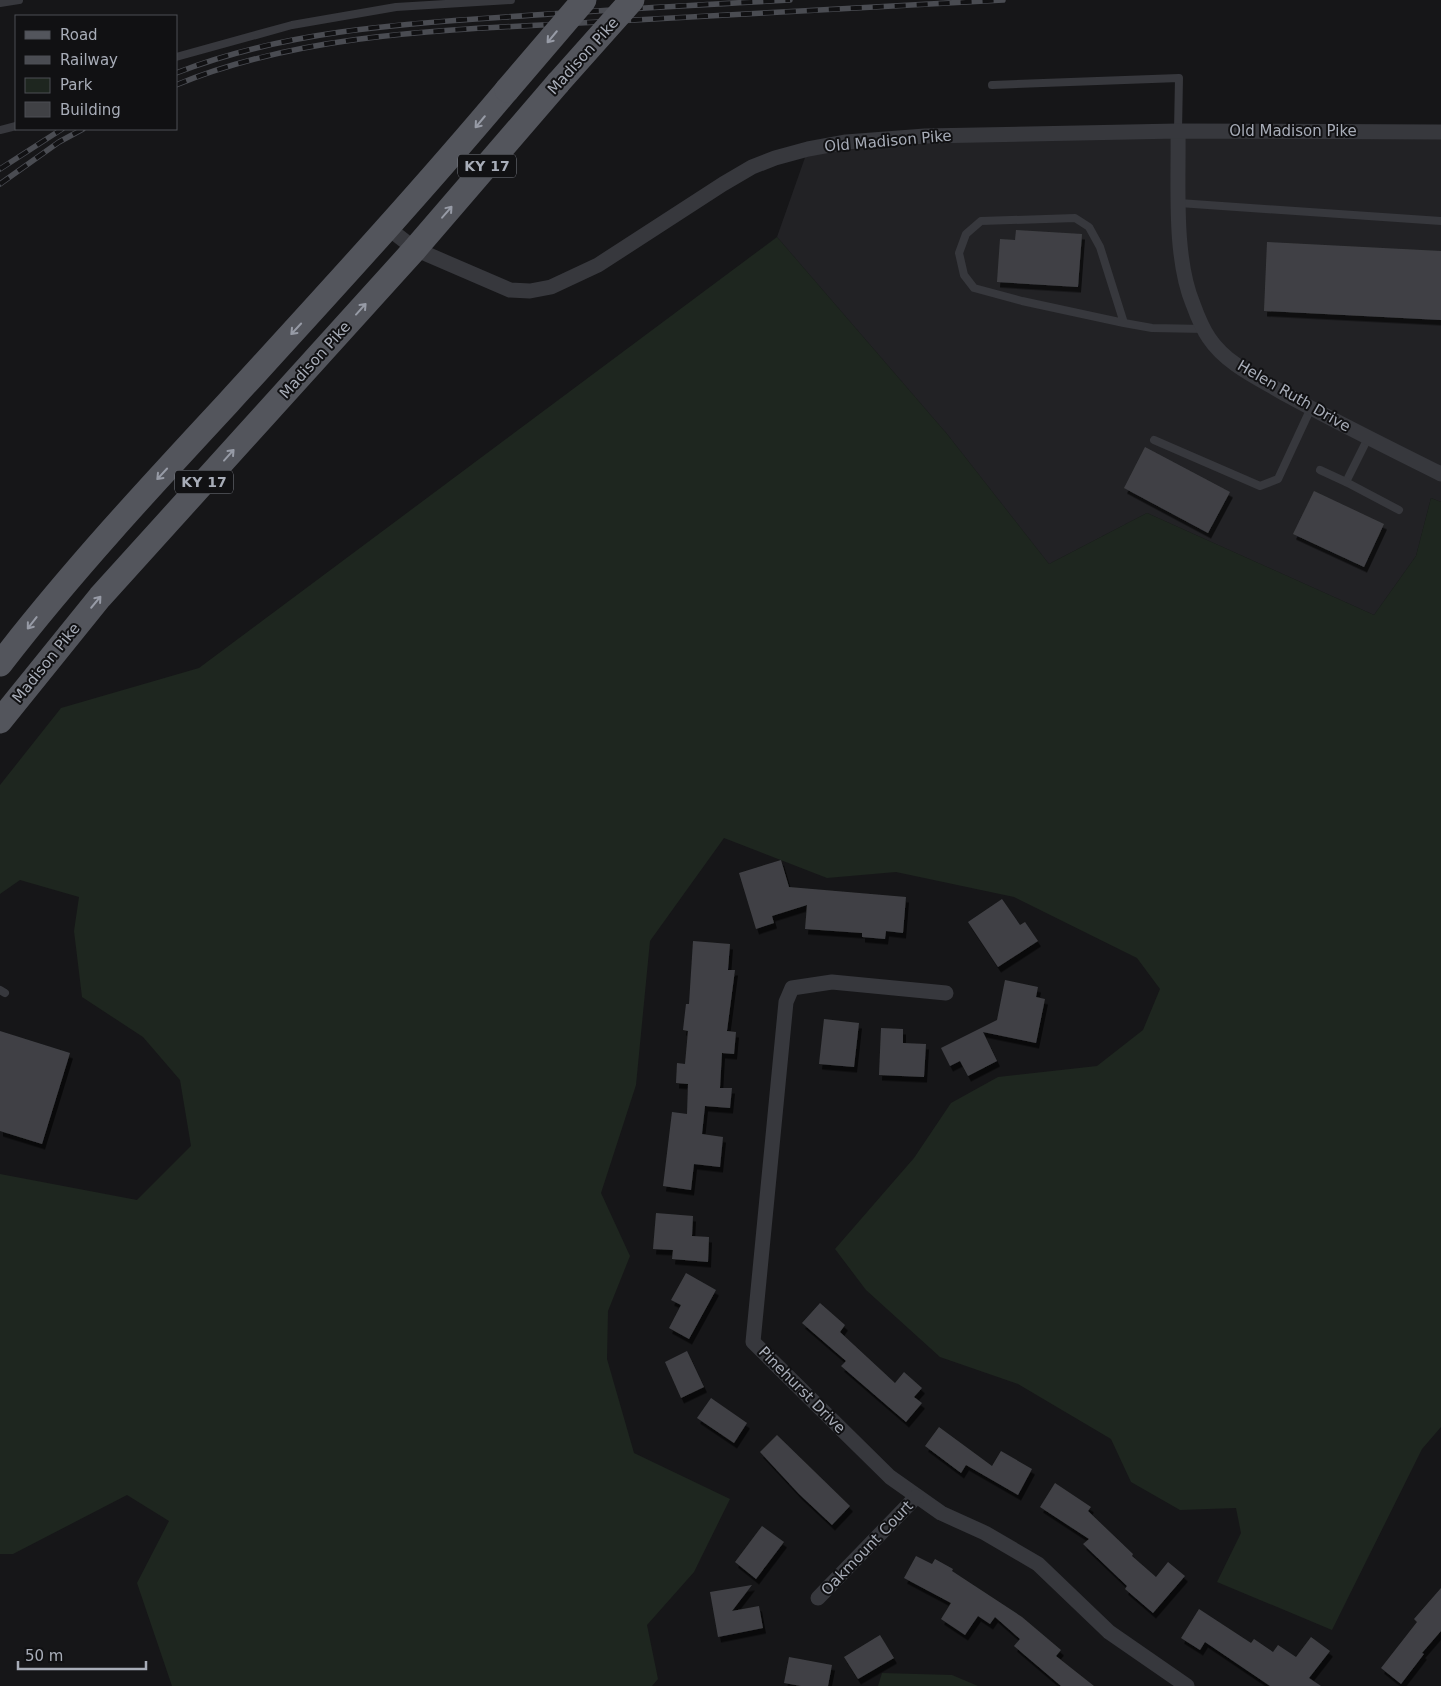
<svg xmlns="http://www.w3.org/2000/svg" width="1441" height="1686" font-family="'DejaVu Sans',sans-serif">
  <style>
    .built { fill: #222225 }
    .green { fill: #1e261f }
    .building { fill: #404145; filter: url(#shadow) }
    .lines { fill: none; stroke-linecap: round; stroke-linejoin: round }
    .service { stroke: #37383d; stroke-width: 8 }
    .minor { stroke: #37383d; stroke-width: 15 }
    .primary { stroke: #53555c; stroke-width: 25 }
    .rail-casing { stroke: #4a4c52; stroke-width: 5.5 }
    .rail { stroke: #111113; stroke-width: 4; stroke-dasharray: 11; stroke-linecap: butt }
    .primary-bridge { stroke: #53555c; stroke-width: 25 }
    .oneway { stroke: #979ba6 }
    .labels { text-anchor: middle; stroke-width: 4; stroke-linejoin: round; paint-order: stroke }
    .shield { fill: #111113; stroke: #7b7e86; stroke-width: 1 }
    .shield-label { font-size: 14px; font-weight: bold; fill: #a8adb8 }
    .street-label { font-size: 15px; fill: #a8adb8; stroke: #111113 }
  </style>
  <defs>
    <filter id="shadow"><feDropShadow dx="3" dy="5.5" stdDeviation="0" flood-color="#0009"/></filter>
  </defs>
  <rect width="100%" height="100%" fill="#161618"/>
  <!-- built -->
  <path class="built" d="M1441 132V502L1431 498 1416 556 1374 615 1147 513 1049 564 947 434 777 237 808 149 846 142Z"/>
  <!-- green -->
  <g class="green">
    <path d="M777 237 947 434 1049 564 1147 513 1374 615 1416 556 1431 498 1441 502V1427L1422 1449 1332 1630 1217 1582 1241 1533 1236 1508 1180 1510 1131 1482 1111 1439 1018 1384 940 1357 866 1290 835 1249 914 1158 951 1103 998 1077 1097 1066 1143 1030 1160 989 1137 958 1014 897 896 872 827 878 724 838 650 941 636 1085 601 1193 630 1256 608 1311 607 1359 634 1453 730 1499 694 1572 647 1625 658 1679 652 1686H172L137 1583 169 1521 127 1495 13 1554H0V1174L137 1200 191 1146 180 1080 143 1037 82 997 74 931 79 897 20 880 0 894V785L61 708 199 668Z"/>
    <path d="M882 1673 952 1675 978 1686H878Z"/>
  </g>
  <!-- building -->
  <g class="building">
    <path d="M1016 230 1082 234 1078 287 997 282 1000 239 1015 240Z"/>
    <path d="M1267 242 1441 251V320L1264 311Z"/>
    <path d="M1145 447 1230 492 1208 533 1124 488Z"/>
    <path d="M1314 491 1384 524 1364 567 1293 534Z"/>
    <path d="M781 860 789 887 906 897 903 933 886 931 885 939 862 937V933L805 929 807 905 772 916 774 923 756 929 739 873Z"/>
    <path d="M1002 899 1020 925 1025 922 1038 941 998 967 968 922Z"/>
    <path d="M693 941 730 944 728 970H735L727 1031 736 1032 734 1054 722 1053 720 1088H732L730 1108 705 1106 702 1134 723 1137 720 1167 694 1164 691 1190 663 1186 672 1112 687 1114 688 1084 676 1083 677 1063 685 1064 688 1031 683 1030 686 1004H689Z"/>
    <path d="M1005 980 1038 987 1036 997 1045 999 1036 1043 983 1032 997 1061 968 1076 960 1061 950 1066 941 1048 997 1020Z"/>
    <path d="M824 1019 859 1023 854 1067 819 1064Z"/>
    <path d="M881 1028 903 1029V1043L926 1044 924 1077 879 1075Z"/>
    <path d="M0 1031 70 1053 42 1144 0 1131Z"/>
    <path d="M656 1213 693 1216 692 1236 709 1237 708 1262 672 1259 673 1250 653 1249Z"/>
    <path d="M686 1273 716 1290 689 1339 669 1328 681 1305 671 1300Z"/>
    <path d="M820 1303 845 1325 840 1332 895 1383 904 1372 922 1388 914 1397 922 1403 906 1422 841 1366 846 1361 802 1323Z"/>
    <path d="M687 1351 704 1387 681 1398 665 1362Z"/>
    <path d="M711 1398 747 1423 734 1443 697 1418Z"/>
    <path d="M939 1427 992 1466 1001 1451 1032 1469 1018 1495 966 1465 961 1473 925 1446Z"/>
    <path d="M777 1435 850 1506 832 1525 799 1494 760 1452Z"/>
    <path d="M1055 1483 1091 1507 1088 1511 1133 1554 1132 1556 1156 1577 1168 1562 1185 1576 1153 1613 1125 1589 1127 1586 1083 1544 1089 1539 1040 1507Z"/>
    <path d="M762 1526 784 1542 756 1579 735 1562Z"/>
    <path d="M916 1556 932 1564 935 1559 953 1569 952 1571 1022 1617 1061 1650 1056 1656 1094 1686H1061L1014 1646 1020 1639 995 1617 990 1624 978 1616 965 1635 941 1619 951 1603 904 1578Z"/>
    <path d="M752 1585 732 1611 759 1606 763 1628 718 1637 710 1592Z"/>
    <path d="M1441 1588V1631L1422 1653 1424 1654 1401 1684 1381 1668 1417 1622 1414 1619Z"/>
    <path d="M1199 1609 1251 1643 1254 1639 1273 1652 1278 1645 1296 1657 1311 1637 1330 1651 1309 1678 1321 1686H1270L1205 1642 1200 1650 1181 1638Z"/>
    <path d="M880 1635 894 1658 858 1679 844 1657Z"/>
    <path d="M789 1657 832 1665 828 1686H801L784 1683Z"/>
  </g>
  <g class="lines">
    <!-- service -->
    <g class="service">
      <path d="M0 3 19 0"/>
      <path d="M176 57 292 25 396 7 511 0"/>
      <path d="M992 85 1179 78 1178 131"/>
      <path d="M0 130 16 126"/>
      <path d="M1179 203 1441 221"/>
      <path d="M1124 323 1100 247 1089 227 1075 218 981 221 966 234 959 253 964 275 974 288 1022 301 1124 323 1152 328 1205 329"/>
      <path d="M1368 438 1346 482 1399 510"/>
      <path d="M1154 440 1260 486 1278 479 1311 408"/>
      <path d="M1320 470 1346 482"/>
      <path d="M0 990 5 993"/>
    </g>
    <!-- minor -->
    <g class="minor">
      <path d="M1178 131C1179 182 1173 256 1193 304 1197 315 1202 328 1209 338 1226 364 1260 379 1285 394 1336 422 1389 448 1441 474"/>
      <path d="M388 228 415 249 510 290 530 291 551 287 598 265 723 184 752 167 775 158 808 149 846 142 925 136 1178 131 1441 132"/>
      <path d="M946 993 832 982 792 988 786 1002 753 1342 890 1477 941 1513 985 1533 1038 1564 1109 1632 1187 1686"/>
      <path d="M818 1598 916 1497"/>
    </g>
    <!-- primary -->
    <g class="primary">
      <path d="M0 664C71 572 149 488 228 403 322 300 417 197 507 90"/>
      <path d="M0 721 100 597 415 249 558 83"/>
    </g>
    <!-- rail casing -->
    <g class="rail-casing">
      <g id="rail">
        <path d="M176 73C281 32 395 24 506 17 601 10 695 5 790 0"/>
        <path d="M176 85C302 33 446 30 580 23 721 15 862 8 1003 0"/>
        <path d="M0 169 62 129"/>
        <path d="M0 184 59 142 83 129"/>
      </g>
    </g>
    <!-- rail -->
    <use href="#rail" class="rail"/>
    <!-- primary-bridge -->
    <g class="primary-bridge">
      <path d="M558 83 632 0"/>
      <path d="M507 90 584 0"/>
    </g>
  </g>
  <!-- one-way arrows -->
  <defs><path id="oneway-shaft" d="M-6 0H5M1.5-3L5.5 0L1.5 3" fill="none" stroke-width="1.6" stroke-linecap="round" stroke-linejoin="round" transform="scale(1.25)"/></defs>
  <g class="oneway">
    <use href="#oneway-shaft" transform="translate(552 37) rotate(130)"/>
    <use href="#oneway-shaft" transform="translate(480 122) rotate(130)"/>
    <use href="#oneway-shaft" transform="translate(447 212) rotate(-49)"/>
    <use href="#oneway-shaft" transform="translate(361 309) rotate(-48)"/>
    <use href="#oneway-shaft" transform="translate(296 329) rotate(133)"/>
    <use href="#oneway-shaft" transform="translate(229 455) rotate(-48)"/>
    <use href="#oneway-shaft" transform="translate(162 474) rotate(133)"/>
    <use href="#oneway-shaft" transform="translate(96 602) rotate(-50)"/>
    <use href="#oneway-shaft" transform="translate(32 623) rotate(128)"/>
  </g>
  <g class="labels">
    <!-- shield labels -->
    <g class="shield">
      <rect x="458" y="154.5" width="58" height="23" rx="4"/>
      <rect x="175" y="470.5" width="58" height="23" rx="4"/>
    </g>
    <g class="shield-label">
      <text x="487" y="171">KY 17</text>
      <text x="204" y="487">KY 17</text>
    </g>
    <!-- street labels -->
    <g class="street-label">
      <text transform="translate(583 56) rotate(-48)" y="5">Madison Pike</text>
      <text x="1293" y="136">Old Madison Pike</text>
      <text transform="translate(888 141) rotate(-5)" y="5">Old Madison Pike</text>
      <text transform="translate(315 360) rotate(-48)" y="5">Madison Pike</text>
      <text transform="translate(1294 396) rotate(30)" y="5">Helen Ruth Drive</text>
      <text transform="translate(46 663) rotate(-51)" y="5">Madison Pike</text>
      <text transform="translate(802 1390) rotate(45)" y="5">Pinehurst Drive</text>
      <text transform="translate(867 1548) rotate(-46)" y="5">Oakmount Court</text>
    </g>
  </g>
  <!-- legend -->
  <rect x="15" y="15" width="162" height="115" fill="#111113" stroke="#4d4f55"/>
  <rect x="25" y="31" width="25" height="8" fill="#53555c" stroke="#4d4f55"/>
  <text x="60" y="40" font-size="15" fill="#a8adb8">Road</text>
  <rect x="25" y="56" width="25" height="8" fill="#4a4c52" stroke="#4d4f55"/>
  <text x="60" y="65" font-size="15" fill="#a8adb8">Railway</text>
  <rect x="25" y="78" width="25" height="15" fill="#1e261f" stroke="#4d4f55"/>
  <text x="60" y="90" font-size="15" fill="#a8adb8">Park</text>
  <rect x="25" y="102" width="25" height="15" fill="#404145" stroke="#4d4f55"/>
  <text x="60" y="115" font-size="15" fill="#a8adb8">Building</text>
  <!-- scale -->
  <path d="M18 1661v8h128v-8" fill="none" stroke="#a8adb8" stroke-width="2.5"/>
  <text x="25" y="1661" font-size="15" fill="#a8adb8" stroke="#111113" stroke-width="4" paint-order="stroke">50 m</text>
</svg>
